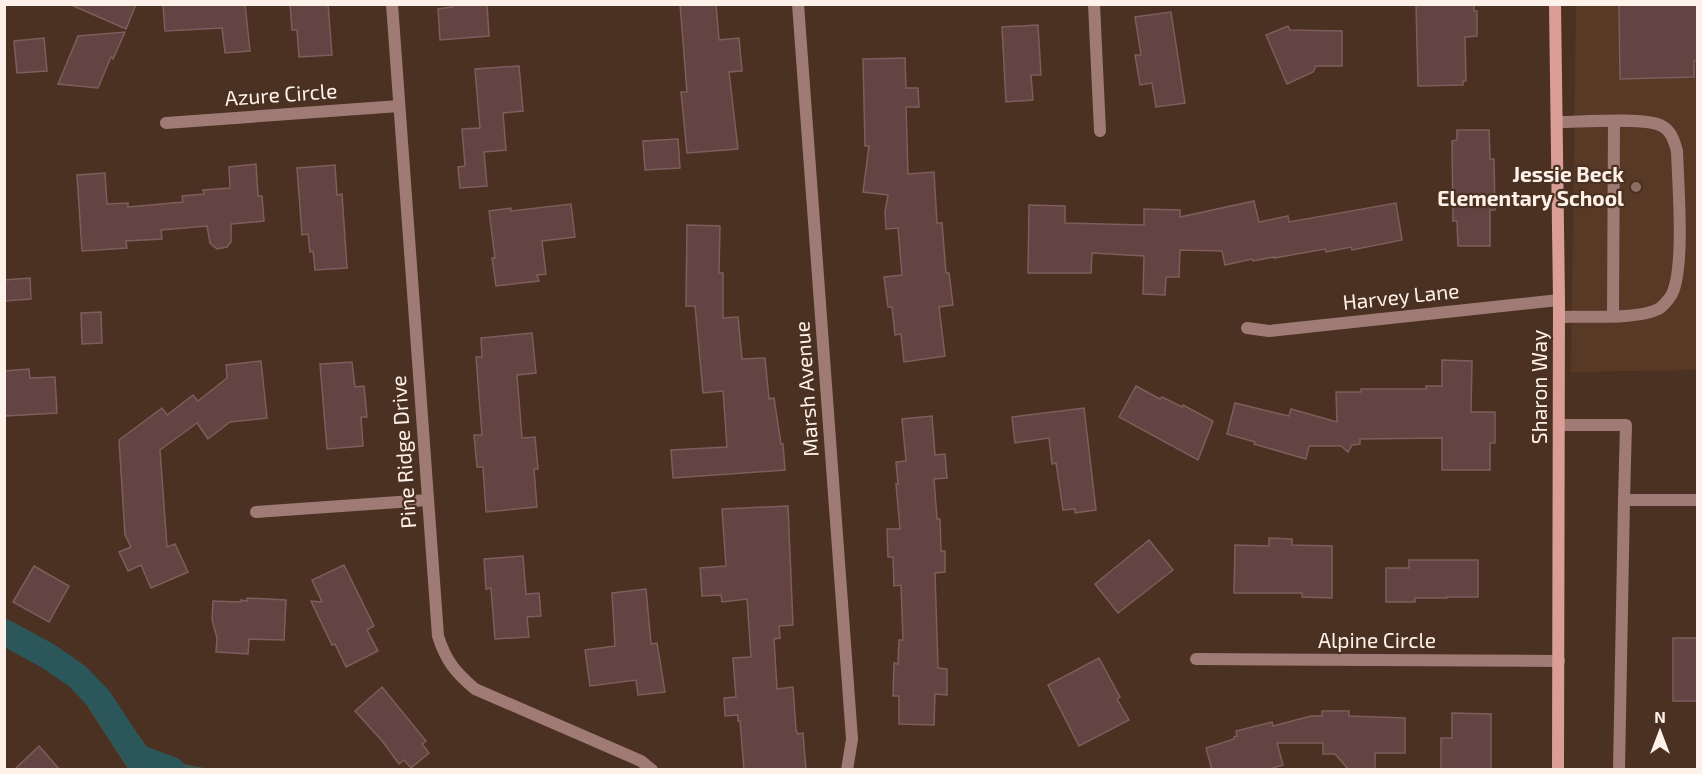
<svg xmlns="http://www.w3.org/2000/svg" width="1702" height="774" font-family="'Exo 2',sans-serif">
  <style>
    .built { fill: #583926 }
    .green { fill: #415648 }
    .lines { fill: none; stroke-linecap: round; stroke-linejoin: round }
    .canal { stroke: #2b565a; stroke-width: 26 }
    .building { fill: #634443; stroke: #7e5d5c; stroke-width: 1.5 }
    .lane { stroke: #a07a75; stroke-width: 12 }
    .street { stroke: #a07a75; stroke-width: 12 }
    .secondary { stroke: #da9e96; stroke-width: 12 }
    .education-dot { fill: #8d6e63; stroke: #4a3122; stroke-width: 2 }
    .labels { text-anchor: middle; stroke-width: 4.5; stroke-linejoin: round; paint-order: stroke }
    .street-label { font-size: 21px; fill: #fef1e9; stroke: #4a3122 }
    .poi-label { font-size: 21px; font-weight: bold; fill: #fef1e9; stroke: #4a3122; text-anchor: end }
  </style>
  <rect width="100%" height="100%" fill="#4a3122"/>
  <!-- built -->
  <path class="built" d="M1576 5H1697V370L1571 372Z"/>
  <!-- green -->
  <path class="green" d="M5 618 86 672 108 693 148 748 170 761 209 769H128L84 701 59 676 5 645Z"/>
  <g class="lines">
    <!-- canal -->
    <path class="canal" d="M4 632 48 656 77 676 100 700 137 757 172 770"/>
  </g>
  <!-- building -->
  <g class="building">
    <path d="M69 4H136L126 29Z"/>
    <path d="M163 4H245L250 51 225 53 222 28 165 31Z"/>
    <path d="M290 4H328L332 55 299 57 297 30H292Z"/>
    <path d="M452 4H487L489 36 440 40 438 9 452 7Z"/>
    <path d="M680 4H716L719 40 739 38 742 71 729 72 738 149 687 153 681 92H687Z"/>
    <path d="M1416 4H1474V11H1477V36L1465 37 1466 81H1463V85L1418 86Z"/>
    <path d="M1619 4H1698V61H1694V77L1620 79Z"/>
    <path d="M1171 12 1185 103 1156 107 1152 83 1140 85 1135 55H1141L1135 17Z"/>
    <path d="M1038 25 1041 75H1031L1033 100 1006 102 1002 27Z"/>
    <path d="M1288 26 1290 30 1342 31V66H1316L1313 72 1287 84 1266 35Z"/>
    <path d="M125 32 113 59 111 57 98 88 58 84 78 36Z"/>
    <path d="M44 38 47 71 17 73 14 41Z"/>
    <path d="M905 58 906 88H918L919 107H906L908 174 934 172 937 223H942L946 273H949L953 305 939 307 945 356 904 362 901 334 895 335 892 307H888L884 277 902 275 898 228 886 229 885 212 888 195 863 192 869 146H865L863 59Z"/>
    <path d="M519 66 523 111 503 113 506 150 484 152 487 186 460 188 458 167 465 166 462 129 480 128 475 69Z"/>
    <path d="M1457 130H1489L1490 159H1494L1495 210H1490V246H1458L1457 221H1453L1452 141 1457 140Z"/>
    <path d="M678 139 680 168 645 170 643 141Z"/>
    <path d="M256 164 258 196H262L264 221 231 224V242L227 247 217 249 210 243 207 226 161 230 162 239 126 241 127 248 82 251 77 175 105 173 107 204 128 203V207L183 202 182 196 204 194 203 190 230 188 229 167Z"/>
    <path d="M335 165 337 195 342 194 347 268 315 270 313 251 310 252 308 234 302 235 297 168Z"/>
    <path d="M1254 201 1259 222 1288 216 1289 222 1396 203 1402 240 1352 250 1351 247 1326 252 1325 249 1274 258V257L1253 261 1252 259 1225 265 1222 251 1180 250 1179 277H1166L1165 295 1143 294 1144 256 1092 253 1091 273H1028L1029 205 1065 206V223L1144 225V209L1180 210V217Z"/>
    <path d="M571 204 575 237 542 241 546 274 537 275 539 281 496 286 492 258H495L489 211 511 208V211Z"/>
    <path d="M687 225 720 226 719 273H723V318L738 317 742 359 765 358 769 399 774 398 781 444H783L785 470 673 478 671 450 727 447 723 391 703 393 695 306H686Z"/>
    <path d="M30 278 31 299 4 301V280Z"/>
    <path d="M101 312 102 343 82 344 81 313Z"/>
    <path d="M532 333 536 373 517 375 522 438 535 437 538 469H534L537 507 486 512 483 467H477L474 435H482L476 357H482L481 338Z"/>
    <path d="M1442 360 1472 361 1471 412H1495V443H1490V470H1442V438L1360 439V444L1352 445 1348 452 1341 446H1309L1306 459 1254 444 1255 442 1227 434 1235 403 1289 416 1291 409 1337 422 1336 392H1361V389H1426V386H1442Z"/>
    <path d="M261 361 267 418 230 422 208 439 197 423 160 450 167 547 175 544 188 572 151 588 141 565 128 571 119 552 131 547 125 535 119 440 162 408 167 415 193 395 198 401 227 378 226 365Z"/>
    <path d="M352 362 355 387 364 386 367 417H361L363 446 327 449 320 364Z"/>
    <path d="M29 369 30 378 55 377 57 413 6 416 4 413V371Z"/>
    <path d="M1136 386 1160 399 1162 397 1182 407 1183 405 1213 421 1198 460 1119 417Z"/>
    <path d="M1084 408 1096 510 1075 513V509L1063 510 1056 463 1052 464 1049 438 1015 443 1012 417Z"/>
    <path d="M932 416 935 455 945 454 947 478 934 479 937 519H940L941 551H945V572L935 573 938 668 947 669V695L935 694 934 725 899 724V696H893L894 663 898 664 899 640H903L901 585 894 586 893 557H888L887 529H900L896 484H898L896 462 906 461 902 419Z"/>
    <path d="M788 506 793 625 779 626 780 638 774 639 777 689 793 687 796 730 798 734 803 733 806 770H744L740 721H738V715L725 716 724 698 736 697 733 658 751 657 747 599 722 602 721 595 702 596 700 568 726 566 722 509Z"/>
    <path d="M1269 538 1292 539V545L1332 546V598L1302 597V593H1234L1235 545 1269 546Z"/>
    <path d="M1149 540 1173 570 1118 613 1095 584Z"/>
    <path d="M523 556 526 594 539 593 541 616 527 617 529 637 495 639 491 588 486 589 484 559Z"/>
    <path d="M1409 560H1478V597H1447V598H1415V602H1386V568H1409Z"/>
    <path d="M344 565 374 626 367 630 378 651 346 667 335 644 332 645 311 601 322 602 312 580Z"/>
    <path d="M34 566 69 586 49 622 13 602Z"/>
    <path d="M646 589 651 644 657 643 665 692 638 695 636 680 590 686 585 650 615 646 612 593Z"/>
    <path d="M247 598 286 600 284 640 249 639 248 654 216 652 217 638 212 620 213 601 241 602V600L247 601Z"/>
    <rect x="1673" y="638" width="25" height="63"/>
    <path d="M1099 658 1120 697 1117 699 1129 720 1079 746 1048 685Z"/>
    <path d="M382 687 426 741 422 744 429 753 411 768 404 760 399 764 383 742 355 711Z"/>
    <path d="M1322 711H1349V716L1405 718V753H1375V770H1349L1335 754H1323V743H1277L1283 765 1266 770H1212L1206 748 1234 739V737L1237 736 1236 731 1272 722 1273 726 1311 716H1322Z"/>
    <path d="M1452 713 1491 714V767L1489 770H1441V738H1452Z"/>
    <path d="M39 746 60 770H14Z"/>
  </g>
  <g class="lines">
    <!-- lane -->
    <g class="lane">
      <path d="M1557 122C1579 122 1643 117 1660 125 1671 130 1674 140 1677 151 1678 184 1685 267 1672 294 1670 298 1664 305 1660 308 1641 320 1583 316 1559 317"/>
      <path d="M1613 316 1614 122"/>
      <path d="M1559 425H1626L1624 500"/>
      <path d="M1619 770 1624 500H1698"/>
    </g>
    <!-- street -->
    <g class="street">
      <path d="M392 4 438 636C446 661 455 672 475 689L641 761 652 770"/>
      <path d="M798 4 852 739 847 770"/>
      <path d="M1094 4 1100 131"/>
      <path d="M166 123 399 106"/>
      <path d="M1247 328 1269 331 1559 300"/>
      <path d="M256 512 427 500"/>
      <path d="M1196 659 1559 661"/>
    </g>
    <!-- secondary -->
    <path class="secondary" d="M1555 4 1559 300 1558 770"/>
  </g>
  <!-- markers -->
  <circle class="education-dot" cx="1636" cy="187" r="6"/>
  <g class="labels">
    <!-- street labels -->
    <g class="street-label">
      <text transform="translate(281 95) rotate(-4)" y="7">Azure Circle</text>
      <text transform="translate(1401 297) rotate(-6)" y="7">Harvey Lane</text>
      <text transform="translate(1540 387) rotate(-90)" y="7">Sharon Way</text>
      <text transform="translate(807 389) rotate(-94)" y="7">Marsh Avenue</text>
      <text transform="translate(404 452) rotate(-94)" y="7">Pine Ridge Drive</text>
      <text x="1377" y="648">Alpine Circle</text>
    </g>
    <!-- poi labels -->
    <g class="poi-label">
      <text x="1624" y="182">Jessie Beck<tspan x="1624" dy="24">Elementary School</tspan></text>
    </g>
  </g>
  <!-- border -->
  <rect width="1702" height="774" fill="none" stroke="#fef1e9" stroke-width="12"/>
  <!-- north arrow -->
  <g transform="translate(1660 732)" stroke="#4a3122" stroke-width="4.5" paint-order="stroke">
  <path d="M0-4.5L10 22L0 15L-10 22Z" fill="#fef1e9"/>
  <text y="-9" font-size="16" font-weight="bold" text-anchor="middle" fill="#fef1e9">N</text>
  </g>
</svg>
